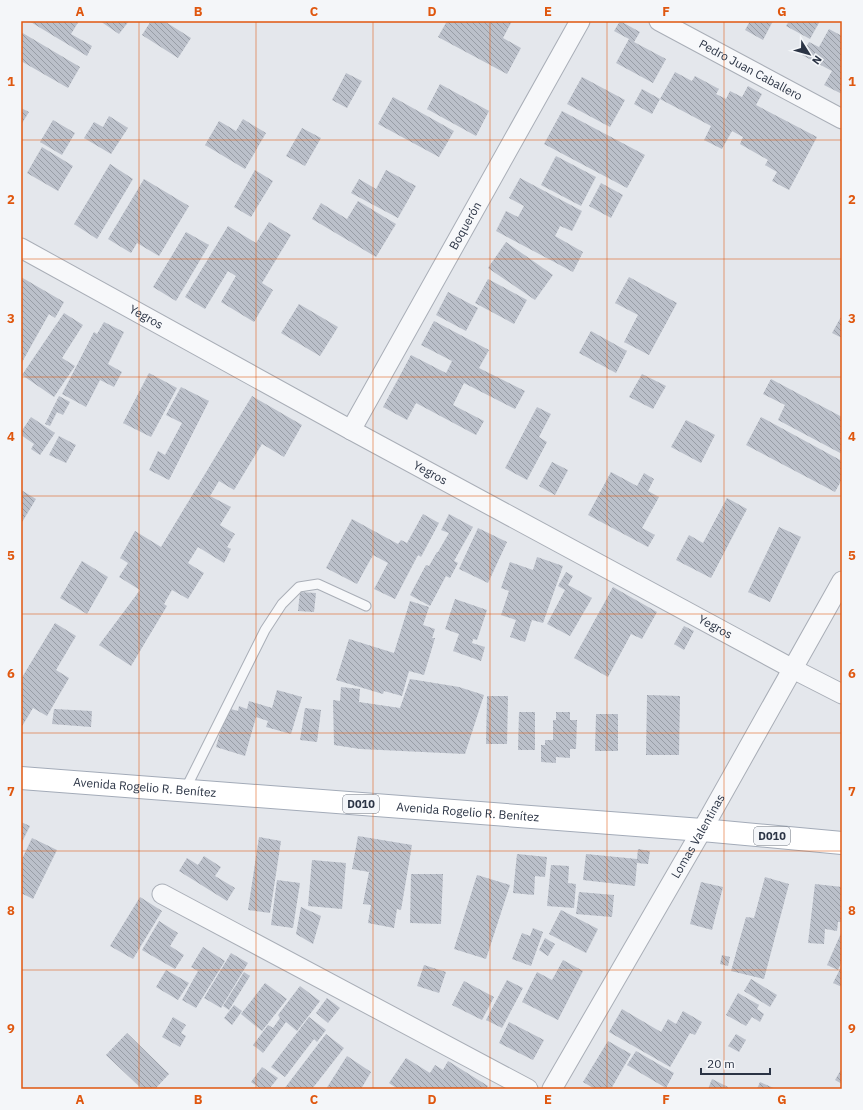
<svg xmlns="http://www.w3.org/2000/svg" width="863" height="1110" font-family="'IBM Plex Sans',sans-serif">
  <style>
    .building { fill: url(#building-back-hatch) }
    .lines { fill: none; stroke-linecap: round; stroke-linejoin: round }
    .service-casing { stroke: #a9aeb7; stroke-width: 11 }
    .minor-casing { stroke: #a9aeb7; stroke-width: 21 }
    .primary-casing { stroke: #a3abb8; stroke-width: 24 }
    .service { stroke: #f7f8fa; stroke-width: 9 }
    .minor { stroke: #f7f8fa; stroke-width: 19 }
    .primary { stroke: #fff; stroke-width: 22 }
    .grid { fill: none; stroke: #df570f; stroke-width: 1; stroke-opacity: 0.55 }
    .labels { text-anchor: middle; stroke-width: 3; stroke-linejoin: round; paint-order: stroke }
    .shield { fill: #f4f6f9; stroke: #676e7b; stroke-width: 1 }
    .shield-label { font-size: 11px; font-weight: bold; fill: #2b3445 }
    .street-label { font-size: 12px; fill: #2b3445; stroke: #f4f6f9 }
    .neatline { fill: none; stroke: #df570f; stroke-width: 1.5 }
    .grid-label { font-size: 13px; text-anchor: middle; font-weight: bold; fill: #df570f }
  </style>
  <defs>
    <pattern id="building-back-hatch" width="6" height="6" patternUnits="userSpaceOnUse"><rect width="6" height="6" fill="#bbc0ca"/><path d="M-1 5l2 2M0 0l6 6M5-1l2 2" fill="none" stroke="#989da6"/></pattern>
  </defs>
  <rect width="100%" height="100%" fill="#e4e7ec"/>
  <!-- building -->
  <g class="building">
    <path d="M29 21H79L71 34 92 46 87 56Z"/>
    <path d="M100 21H129L119 34Z"/>
    <path d="M151 21H164L191 38 178 58 142 35Z"/>
    <path d="M447 21H512L503 38 521 48 507 74 438 37Z"/>
    <path d="M620 21 640 32 634 42 666 59 653 83 616 63 629 39 614 31Z"/>
    <path d="M750 21H773L763 40 745 30Z"/>
    <path d="M789 21H820L810 39 786 26Z"/>
    <path d="M829 29 842 36V94L824 85 832 71 802 55 809 42 819 47Z"/>
    <path d="M21 32 80 67 68 88 21 61Z"/>
    <path d="M675 72 692 81 695 76 719 89 716 94 726 99 730 91 742 97 748 86 762 94 756 105 817 137 789 190 772 181 777 172 765 165 768 160 740 144 743 137 732 131 722 149 704 140 711 126 660 99Z"/>
    <path d="M346 73 362 81 347 108 332 100Z"/>
    <path d="M582 77 625 100 610 127 567 104Z"/>
    <path d="M440 84 489 111 476 136 427 109Z"/>
    <path d="M642 89 660 99 652 114 634 104Z"/>
    <path d="M393 97 454 131 439 157 378 124Z"/>
    <path d="M21 108 29 112 21 125Z"/>
    <path d="M562 111 645 155 627 188 544 144Z"/>
    <path d="M109 116 128 128 111 154 84 138 94 122 103 127Z"/>
    <path d="M243 119 266 133 245 169 205 145 219 121 236 131Z"/>
    <path d="M53 120 75 133 62 155 40 142Z"/>
    <path d="M302 128 321 138 305 166 286 156Z"/>
    <path d="M42 147 73 166 58 191 27 173Z"/>
    <path d="M556 156 596 177 581 206 541 185Z"/>
    <path d="M110 164 133 179 97 239 74 224Z"/>
    <path d="M255 170 273 181 251 217 234 207Z"/>
    <path d="M386 170 416 186 398 218 351 193 359 179 376 189Z"/>
    <path d="M520 178 582 211 572 231 560 226 555 236 583 252 573 272 496 231 506 211 518 217 524 206 509 198Z"/>
    <path d="M144 179 189 206 159 256 137 243 131 253 108 239Z"/>
    <path d="M601 183 623 195 611 218 589 206Z"/>
    <path d="M358 201 396 224 376 257 312 219 321 203 347 219Z"/>
    <path d="M269 222 291 235 262 283 273 290 254 322 221 302 236 276 228 271 205 309 185 297 228 226 256 243Z"/>
    <path d="M186 232 209 245 176 301 153 287Z"/>
    <path d="M506 242 553 275 535 300 488 268Z"/>
    <path d="M21 277 64 302 55 318 49 314 21 364Z"/>
    <path d="M629 277 677 303 649 355 624 342 638 315 615 303Z"/>
    <path d="M488 279 527 300 514 324 475 303Z"/>
    <path d="M448 292 478 308 466 331 436 315Z"/>
    <path d="M299 304 338 327 320 356 281 333Z"/>
    <path d="M64 313 83 325 62 358 75 366 54 397 22 375Z"/>
    <path d="M842 315V338L832 333Z"/>
    <path d="M434 321 489 350 479 368 525 391 515 409 464 383 453 405 484 421 476 435 416 403 407 420 383 407 411 355 446 373 452 361 421 345Z"/>
    <path d="M104 322 124 332 108 364 122 372 114 387 100 380 86 407 62 394 94 332 97 334Z"/>
    <path d="M591 331 627 351 616 373 579 353Z"/>
    <path d="M149 373 177 388 151 437 123 423Z"/>
    <path d="M642 374 666 386 653 409 629 397Z"/>
    <path d="M771 379 842 417V454L778 420 785 405 763 394Z"/>
    <path d="M181 387 209 401 169 480 149 470 158 451 165 455 182 423 166 415Z"/>
    <path d="M59 396 70 402 63 415 57 412 50 426 45 424Z"/>
    <path d="M252 396 302 425 284 457 262 444 234 490 219 481 210 496 231 507 220 525 235 534 227 547 231 549 224 563 198 547 188 563 204 573 188 599 172 590 164 604 167 606 131 666 99 645 140 590 119 577 128 563 120 558 135 531 161 547Z"/>
    <path d="M537 407 551 414 539 437 547 442 527 480 505 468Z"/>
    <path d="M31 417 55 433 40 455 31 449 34 444 21 435V432Z"/>
    <path d="M761 417 842 461V479L835 492 746 445Z"/>
    <path d="M686 420 715 435 701 463 671 447Z"/>
    <path d="M59 436 76 445 66 463 49 455Z"/>
    <path d="M552 462 568 470 555 495 539 486Z"/>
    <path d="M611 472 637 486 644 473 654 479 648 491 659 497 642 528 655 535 648 547 588 515Z"/>
    <path d="M21 490 36 499 21 524Z"/>
    <path d="M727 498 747 509 711 578 676 560 689 535 703 543Z"/>
    <path d="M423 514 439 523 421 557 418 555 395 599 374 589 388 563 373 555 357 584 326 568 352 519 398 544 401 540 407 543Z"/>
    <path d="M449 514 473 527 454 561 458 563 450 578 446 576 430 606 410 595 426 565 429 566 437 552H438L449 533 441 530Z"/>
    <path d="M779 527 801 537 770 602 748 592Z"/>
    <path d="M478 528 507 542 488 583 459 569Z"/>
    <path d="M537 557 563 566 543 623 532 620 525 642 510 637 516 620 501 615 509 591 501 588 510 562 533 570Z"/>
    <path d="M82 561 108 577 87 614 60 598Z"/>
    <path d="M566 572 573 576 568 585 592 598 570 636 547 624 565 590 558 586Z"/>
    <path d="M613 587 657 612 642 639 631 634 608 677 574 658Z"/>
    <path d="M300 592 316 593 314 612 298 611Z"/>
    <path d="M455 599 487 610 477 640 473 639 472 643 485 647 481 661 453 651 459 634 445 629Z"/>
    <path d="M410 601 429 607 423 625 435 629 432 638H435L424 675 409 671 402 696 384 691 383 694 336 680 349 639 394 653Z"/>
    <path d="M55 623 76 636 56 670 69 678 47 716 33 708 21 728V679Z"/>
    <path d="M684 626 694 631 684 650 674 644Z"/>
    <path d="M410 679 459 687 484 695 465 754 360 749 334 745 333 700 340 701 341 687 360 689 359 702 400 708Z"/>
    <path d="M277 690 302 697 291 734 266 727 268 721 256 717 245 756 216 747 227 708 238 711 239 706 247 709 249 701 272 708Z"/>
    <path d="M647 695 680 696 679 755H646Z"/>
    <path d="M487 696H508L507 744H486Z"/>
    <path d="M305 708 321 710 317 742 300 740Z"/>
    <path d="M54 709 92 711 91 727 52 724Z"/>
    <path d="M519 712H535V750H518Z"/>
    <path d="M556 712H570V720H577L576 749H570V758L556 757V763L541 762V745H545V740H553V720H556Z"/>
    <path d="M596 714H618V751H595Z"/>
    <path d="M21 822 30 826 21 844Z"/>
    <path d="M358 836 412 845 401 910 397 909 394 928 368 923 371 905 363 904 369 872 352 869Z"/>
    <path d="M259 837 281 841 270 913 248 910Z"/>
    <path d="M32 838 57 850 33 899 21 893V861Z"/>
    <path d="M638 849 650 851 648 864 637 863 635 886 583 880 586 854 637 859Z"/>
    <path d="M517 854 547 857 545 877 535 876 534 895 513 893Z"/>
    <path d="M204 856 221 867 215 876 235 888 227 901 179 871 187 858 198 865Z"/>
    <path d="M312 860 346 863 342 909 308 906Z"/>
    <path d="M551 865 569 866 568 883 576 884 574 908 547 906Z"/>
    <path d="M411 874H443L441 924 410 923Z"/>
    <path d="M477 875 510 885 486 959 454 949Z"/>
    <path d="M765 877 789 884 764 979 731 971 746 917 754 918Z"/>
    <path d="M277 880 300 883 293 928 271 925Z"/>
    <path d="M701 882 723 887 712 930 690 924Z"/>
    <path d="M815 884 842 887V922H838L837 931 825 929 824 944 808 943Z"/>
    <path d="M579 892 614 895 612 917 576 914Z"/>
    <path d="M140 897 162 911 133 959 110 946Z"/>
    <path d="M301 907 321 916 313 944 296 934Z"/>
    <path d="M561 910 598 929 586 953 549 934Z"/>
    <path d="M159 921 178 933 170 946 184 955 175 969 142 950Z"/>
    <path d="M533 928 543 932 531 966 512 959 522 933 530 936Z"/>
    <path d="M842 931V961L838 970 827 965Z"/>
    <path d="M545 938 555 944 548 956 539 950Z"/>
    <path d="M203 947 225 961 196 1008 182 1000 198 971 191 967Z"/>
    <path d="M231 953 248 963 221 1008 204 998Z"/>
    <path d="M722 955 730 957 728 966 720 964Z"/>
    <path d="M563 960 583 971 558 1020 522 1002 537 972 552 980Z"/>
    <path d="M424 965 446 972 439 993 417 986Z"/>
    <path d="M842 965V987L833 983Z"/>
    <path d="M166 970 189 983 178 1000 156 987Z"/>
    <path d="M244 972 250 976 229 1010 223 1006Z"/>
    <path d="M751 979 777 995 770 1007 744 991Z"/>
    <path d="M507 980 523 988 502 1028 486 1020Z"/>
    <path d="M464 981 494 997 482 1020 452 1005Z"/>
    <path d="M265 983 287 999 262 1031 241 1014Z"/>
    <path d="M300 986 320 1001 297 1031 286 1022 263 1053 253 1045 268 1025 273 1028 280 1018 278 1015Z"/>
    <path d="M738 993 759 1005 757 1009 764 1014 760 1022 752 1017 746 1026 726 1015Z"/>
    <path d="M327 998 340 1008 328 1023 316 1013Z"/>
    <path d="M234 1005 242 1011 232 1025 224 1018Z"/>
    <path d="M622 1009 661 1032 668 1019 676 1024 683 1011 702 1022 695 1035 690 1033 670 1067 609 1032Z"/>
    <path d="M173 1017 186 1025 181 1033 186 1036 180 1047 162 1037Z"/>
    <path d="M309 1017 326 1030 317 1042 314 1039 285 1077 271 1067Z"/>
    <path d="M509 1022 544 1040 533 1060 499 1043Z"/>
    <path d="M127 1033 169 1074 155 1089H142L106 1055Z"/>
    <path d="M326 1034 344 1048 312 1089H284Z"/>
    <path d="M736 1034 746 1040 739 1052 728 1046Z"/>
    <path d="M608 1041 631 1054 611 1089H595L583 1082Z"/>
    <path d="M636 1051 674 1073 666 1088 627 1065Z"/>
    <path d="M347 1056 371 1072 361 1089H326Z"/>
    <path d="M406 1058 430 1073 435 1065 443 1070 448 1061 488 1086 486 1089H398L389 1083Z"/>
    <path d="M262 1067 278 1078 269 1089H261L251 1082Z"/>
    <path d="M842 1068V1084L835 1080Z"/>
    <path d="M712 1079 728 1087 727 1089H708Z"/>
    <path d="M760 1082 776 1089H757Z"/>
  </g>
  <g class="lines">
    <!-- service casing -->
    <g class="service-casing">
      <path id="service" d="M185 790 265 630 282 604 299 587 318 584 366 606"/>
    </g>
    <!-- minor casing -->
    <g class="minor-casing">
      <g id="minor">
        <path id="s1" d="M659 21 842 119"/>
        <path id="s2" d="M21 248 351 430 793 669 842 694"/>
        <path id="s3" d="M351 430 580 21"/>
        <path d="M162 894 528 1089"/>
        <path id="s4" d="M552 1089 702 830 842 581"/>
      </g>
    </g>
    <!-- primary casing -->
    <g class="primary-casing">
      <g id="primary">
        <path id="s5" d="M21 778 702 830 842 843"/>
      </g>
    </g>
    <!-- service -->
    <use href="#service" class="service"/>
    <!-- minor -->
    <use href="#minor" class="minor"/>
    <!-- primary -->
    <use href="#primary" class="primary"/>
  </g>
  <!-- grid -->
  <path class="grid" d="M139 21V1089M256 21V1089M373 21V1089M490 21V1089M607 21V1089M724 21V1089M21 140H842M21 259H842M21 377H842M21 496H842M21 614H842M21 733H842M21 851H842M21 970H842"/>
  <g class="labels">
    <!-- shield labels -->
    <g class="shield">
      <rect x="343" y="795" width="36" height="18" rx="3"/>
      <rect x="754" y="827" width="36" height="18" rx="3"/>
    </g>
    <g class="shield-label">
      <text x="361" y="808">D010</text>
      <text x="772" y="840">D010</text>
    </g>
    <!-- street labels -->
    <g class="street-label">
      <text dy="4" stroke="none"><textPath href="#s1" startOffset="104">Pedro Juan Caballero</textPath></text>
      <text dy="4" stroke="none"><textPath href="#s3" startOffset="234">Boquerón</textPath></text>
      <text dy="4" stroke="none"><textPath href="#s2" startOffset="143">Yegros</textPath></text>
      <text dy="4" stroke="none"><textPath href="#s2" startOffset="467">Yegros</textPath></text>
      <text dy="4" stroke="none"><textPath href="#s2" startOffset="791">Yegros</textPath></text>
      <text dy="4" stroke="none"><textPath href="#s5" startOffset="124">Avenida Rogelio R. Benítez</textPath></text>
      <text dy="4" stroke="none"><textPath href="#s5" startOffset="448">Avenida Rogelio R. Benítez</textPath></text>
      <text dy="4" stroke="none"><textPath href="#s4" startOffset="292">Lomas Valentinas</textPath></text>
    </g>
  </g>
  <!-- border -->
  <rect width="863" height="1110" fill="none" stroke="#f4f6f9" stroke-width="44"/>
  <!-- north arrow -->
  <g transform="translate(809 54) rotate(127)" stroke="#f4f6f9" stroke-width="3" paint-order="stroke">
  <path d="M0-3L7 15L0 10L-7 15Z" fill="#2b3445"/>
  <text y="-6" font-size="11" font-weight="bold" text-anchor="middle" fill="#2b3445">N</text>
  </g>
  <!-- scale -->
  <path d="M701 1068v6h69v-6" fill="none" stroke="#2b3445" stroke-width="2"/>
  <text x="707" y="1068" font-size="12" fill="#2b3445" stroke="#f4f6f9" stroke-width="3" paint-order="stroke">20 m</text>
  <rect x="22" y="22" width="819" height="1066" class="neatline"/>
  <g class="grid-label">
    <text x="80" y="16">A</text>
    <text x="198" y="16">B</text>
    <text x="314" y="16">C</text>
    <text x="432" y="16">D</text>
    <text x="548" y="16">E</text>
    <text x="666" y="16">F</text>
    <text x="782" y="16">G</text>
    <text x="11" y="86">1</text>
    <text x="852" y="86">1</text>
    <text x="11" y="204">2</text>
    <text x="852" y="204">2</text>
    <text x="11" y="323">3</text>
    <text x="852" y="323">3</text>
    <text x="11" y="441">4</text>
    <text x="852" y="441">4</text>
    <text x="11" y="560">5</text>
    <text x="852" y="560">5</text>
    <text x="11" y="678">6</text>
    <text x="852" y="678">6</text>
    <text x="11" y="796">7</text>
    <text x="852" y="796">7</text>
    <text x="11" y="915">8</text>
    <text x="852" y="915">8</text>
    <text x="11" y="1033">9</text>
    <text x="852" y="1033">9</text>
    <text x="80" y="1104">A</text>
    <text x="198" y="1104">B</text>
    <text x="314" y="1104">C</text>
    <text x="432" y="1104">D</text>
    <text x="548" y="1104">E</text>
    <text x="666" y="1104">F</text>
    <text x="782" y="1104">G</text>
  </g>
</svg>
